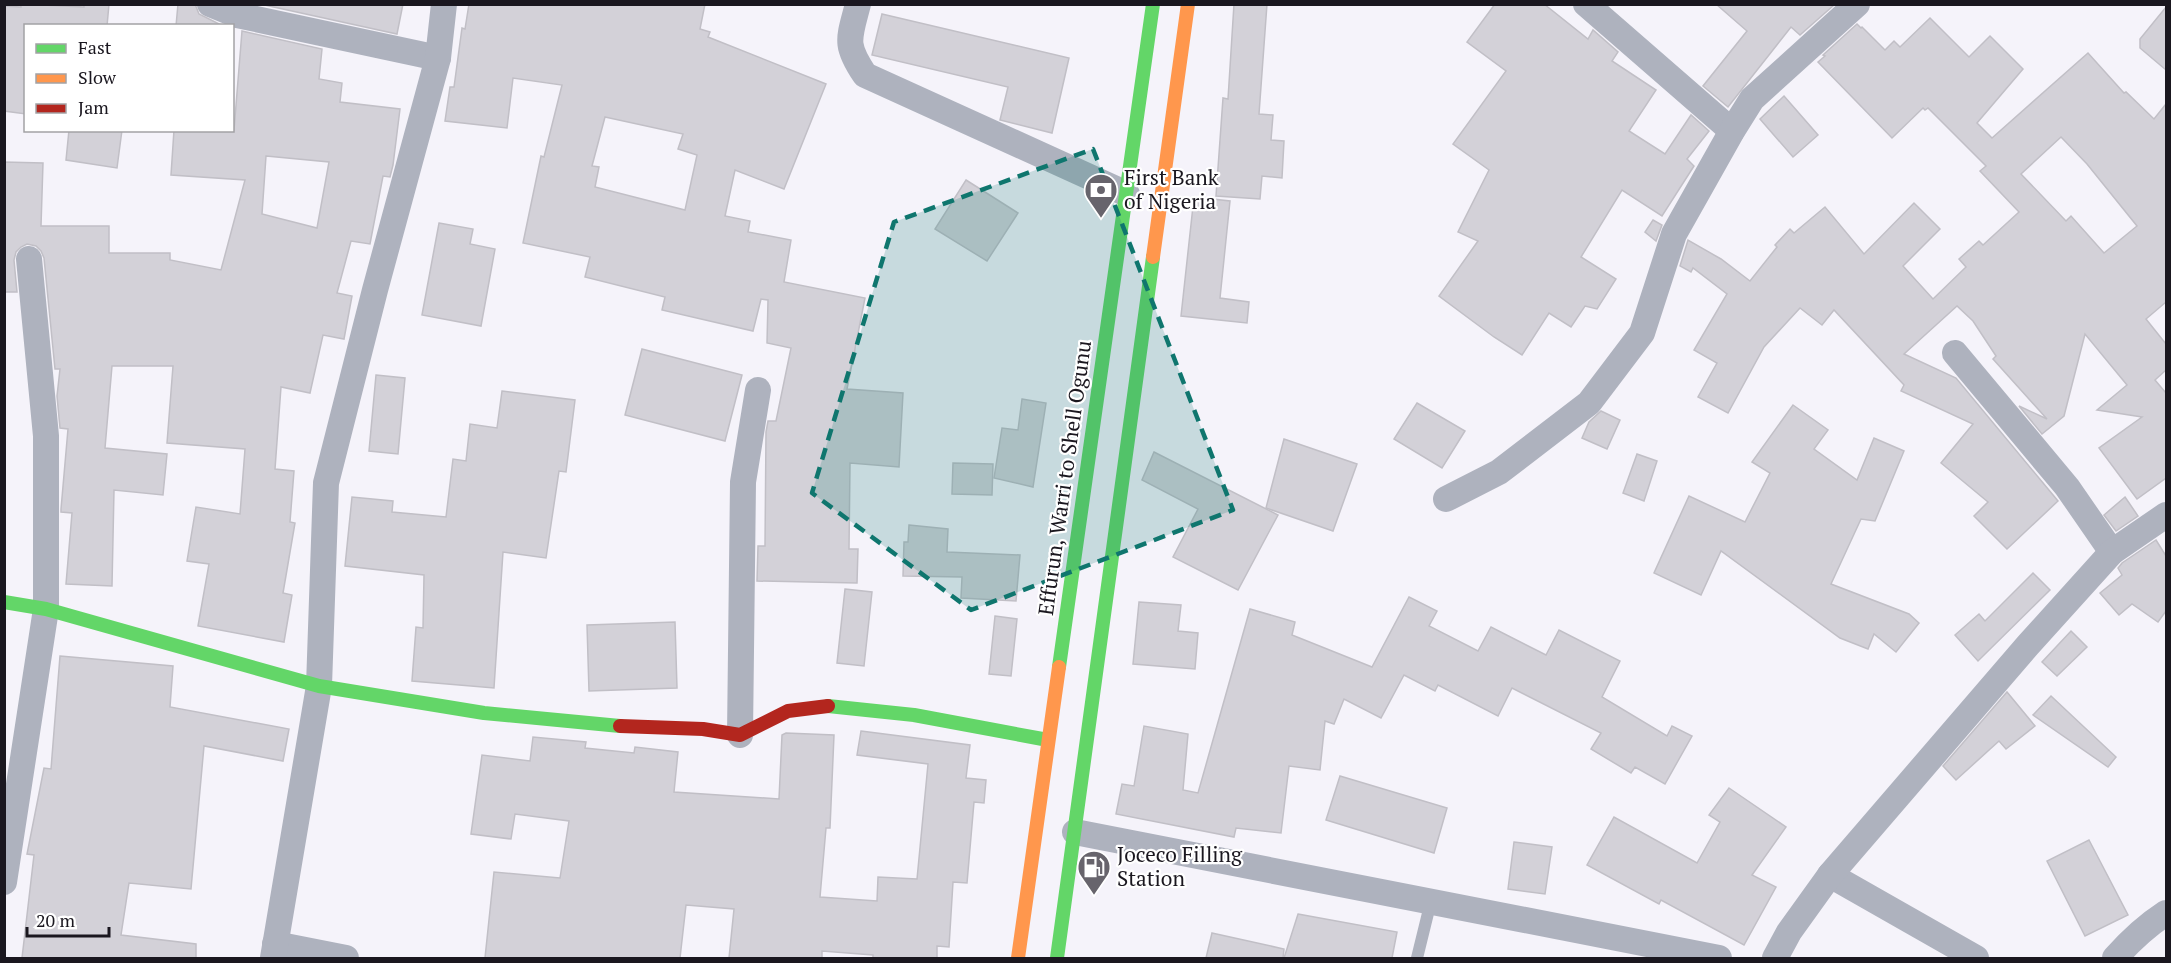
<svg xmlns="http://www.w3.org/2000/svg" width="2171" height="963" font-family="'PT Serif',serif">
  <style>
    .building { fill: #d3d1d8; stroke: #c1bfc6; stroke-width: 1.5; fill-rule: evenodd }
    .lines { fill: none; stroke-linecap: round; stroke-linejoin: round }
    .lane { stroke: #aeb2be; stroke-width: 12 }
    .street { stroke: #aeb2be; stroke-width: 26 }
    .fast { stroke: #63d668; stroke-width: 14 }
    .slow { stroke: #ff974d; stroke-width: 14 }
    .jam { stroke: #b3261e; stroke-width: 14 }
    .marked { fill: #0f766e; fill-opacity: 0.2; stroke: #0f766e; stroke-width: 4.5; stroke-dasharray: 12 8; stroke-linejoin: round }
    .labels { text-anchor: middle; stroke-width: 4.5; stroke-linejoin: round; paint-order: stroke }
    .poi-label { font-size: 21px; fill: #1a171f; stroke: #fff; text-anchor: start }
    .street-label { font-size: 21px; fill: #1a171f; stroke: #fff }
  </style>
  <rect width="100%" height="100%" fill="#f5f3fa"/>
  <!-- building -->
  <g class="building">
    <path d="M21 4 84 7V4H109L107 26H26V114L4 111V6L21 7Z"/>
    <path d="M178 4H195L199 14 223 26H176Z"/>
    <path d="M260 4H403L397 34Z"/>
    <path d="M469 4H705L700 29 710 32 708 37 826 84 784 189 735 170 725 216 750 221 748 232 791 240 784 282 865 298 847 389 903 393 899 467 850 463 849 549H858L857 583 757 581 758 546H765L766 432 768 421H776L791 348 767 343 768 300 761 299 753 331 662 310 665 297 585 277 590 257 523 243 541 156 544 157 562 85 513 78 507 128 445 121 450 87H454L462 28 465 29ZM605 117 683 134 678 149 697 155 685 210 595 187 599 167 592 166Z"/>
    <path d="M1234 4H1267L1259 114 1273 115 1271 140 1284 141 1282 178 1262 176 1260 199 1216 196 1223 98 1228 99Z"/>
    <path d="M1495 4H1544L1588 39 1593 30 1618 52 1612 61 1656 90 1629 131 1665 154 1691 115 1709 131 1687 159 1694 166 1662 216 1622 190 1581 257 1616 279 1597 309 1585 306 1571 327 1549 313 1522 355 1494 337 1439 296 1478 241 1458 232 1489 170 1453 144 1506 71 1467 42Z"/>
    <path d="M1716 4H1833L1834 5 1800 35 1791 27 1728 107 1703 86 1747 31Z"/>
    <path d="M2166 7V70L2140 48V39Z"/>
    <path d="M882 14 1069 58 1052 133 1000 120 1008 87 872 55Z"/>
    <path d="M1930 18 1969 57 1990 36 2023 69 1977 123 1992 138 2088 53 2124 93 2126 92 2154 119 2166 104V302L2146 319 2166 344V370L2155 380 2166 393V478L2137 499 2099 448 2142 417 2097 410 2127 385 2085 334 2064 416 2042 434 2019 406 2047 419 1993 359 1996 356 1973 321 1957 306 1904 354 1956 378 2058 501 2007 549 1974 516 1988 502 1941 463 1973 424 1901 391 1904 385 1834 310 1822 325 1800 308 1764 347 1728 413 1698 397 1717 363 1694 350 1727 294 1693 268 1691 272 1680 266 1688 240 1721 259 1750 281 1777 247 1775 245 1790 229 1794 233 1825 207 1864 254 1914 203 1940 229 1903 266 1933 299 1966 267 1959 259 1979 241 1983 245 2019 212 1980 171 1986 166 1928 108 1925 110 1923 108 1892 138 1818 62 1825 56 1823 55 1857 24 1861 28 1862 27 1885 50 1894 41 1900 47ZM2061 137 2087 164 2137 226 2104 253 2071 216 2066 221 2021 174Z"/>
    <path d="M242 31 322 49 319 79 342 83 340 102 400 109 393 165 390 177 383 176 370 244 351 241 337 293 352 296 344 339 323 335 310 393 281 387 275 469 294 471 290 522 295 523 283 593 292 595 284 642 198 626 209 564 187 561 196 507 240 514 245 449 167 443 173 366H112L105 448 167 454 163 495 114 490 112 586 66 584 72 513 61 512V509L68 429 60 428 57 396 60 369H55L44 258 41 251 36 246 27 244 21 247 16 252 14 260 17 292H4V162L43 163 41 226H109V253H170V260L221 270 245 180 171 175 174 130H234ZM266 156 329 162 317 228 262 214Z"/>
    <path d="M1784 96 1818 135 1793 157 1760 119Z"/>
    <path d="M69 130H122L117 168 66 160Z"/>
    <path d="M966 180 1018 213 987 261 935 229Z"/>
    <path d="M1194 197 1230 201 1220 298 1249 302 1247 323 1181 316Z"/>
    <path d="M1653 220 1662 225 1656 241 1645 232Z"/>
    <path d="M439 223 473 229 470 244 495 249 481 326 422 315Z"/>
    <path d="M642 349 742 375 725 441 625 415Z"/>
    <path d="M376 375 405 378 398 454 369 451Z"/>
    <path d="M502 391 575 400 566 472 559 471 546 558 503 552 494 688 412 681 416 627 423 628 424 575 345 566 352 497 393 501 392 512 446 517 453 459 466 461 470 424 497 428Z"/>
    <path d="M1022 399 1046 403 1033 487 994 478 1002 428 1018 430Z"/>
    <path d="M1417 403 1465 431 1442 468 1394 439Z"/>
    <path d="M1793 405 1828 430 1814 449 1857 480 1874 438 1904 451 1875 521 1861 519 1831 584 1909 614 1919 623 1896 652 1874 634 1868 649 1840 638 1721 551 1701 595 1654 573 1689 496 1745 522 1770 473 1752 462Z"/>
    <path d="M1601 411 1620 420 1607 449 1582 438 1589 422Z"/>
    <path d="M1284 439 1357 464 1333 531 1266 508Z"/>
    <path d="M1154 452 1278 515 1238 590 1173 557 1198 509 1142 480Z"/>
    <path d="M1637 454 1657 461 1644 501 1623 493Z"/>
    <path d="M953 463 993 464 992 495 952 494Z"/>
    <path d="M2125 497 2138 516 2116 531 2104 515Z"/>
    <path d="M909 525 948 529 947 552 1020 555 1016 601 961 598 962 577 903 576 904 542H908Z"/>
    <path d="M2156 540 2166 556V611L2158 622 2132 604 2119 615 2100 593 2122 575 2118 568 2122 563Z"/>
    <path d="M2033 573 2050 590 1978 661 1955 635 1979 614 1985 621Z"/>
    <path d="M845 589 872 592 864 666 837 663Z"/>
    <path d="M1409 597 1437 611 1429 626 1478 651 1491 627 1546 655 1559 630 1620 661 1602 697 1667 736 1672 726 1692 736 1665 784 1635 767 1631 773 1591 749 1601 733 1512 688 1498 716 1438 685 1435 691 1404 675 1381 718 1344 699 1334 724 1325 721 1320 770 1289 766 1281 833 1236 828 1234 837 1116 814 1122 784 1134 786 1144 726 1188 734 1183 790 1198 793 1250 609 1295 622 1292 635 1372 667Z"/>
    <path d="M1139 602 1181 605 1178 631 1198 633 1195 669 1133 664Z"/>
    <path d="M995 616 1017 619 1011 676 989 674Z"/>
    <path d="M675 622 677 688 589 691 587 625Z"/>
    <path d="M2071 631 2087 647 2057 676 2042 662Z"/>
    <path d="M60 656 173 666 170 707 289 729 283 761 204 746 191 889 129 883 121 935 196 944V958H22L34 855 27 854 44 768 51 769Z"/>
    <path d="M2007 692 2035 726 2006 749 1999 741 1956 780 1943 766Z"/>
    <path d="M2051 696 2116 757 2108 767 2033 715Z"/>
    <path d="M861 731 970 745 966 778 986 780 984 803 974 802 967 883 953 882 949 947 937 946V958H873V955L822 951V958H729L734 909 686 905 680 958H485L494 872 560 878 569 821 515 814 511 839 471 834 482 755 530 761 533 737 586 742 585 748 634 753 635 747 678 752 674 792 779 799 782 735 786 733 834 735 830 828H826L820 897 877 901 878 877 917 879 928 764 857 755Z"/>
    <path d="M1340 776 1447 808 1434 853 1326 820Z"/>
    <path d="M1729 788 1786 827 1752 875 1776 887 1744 945 1661 900 1659 904 1587 865 1614 817 1697 863 1720 822 1709 815Z"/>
    <path d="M2089 840 2128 915 2085 936 2047 861Z"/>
    <path d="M1514 842 1552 847 1545 894 1508 889Z"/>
    <path d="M1298 914 1397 932 1392 958H1284Z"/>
    <path d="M1212 933 1284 949 1283 958H1206Z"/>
  </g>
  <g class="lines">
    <!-- lane -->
    <path class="lane" d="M1417 958 1431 901"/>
    <!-- street -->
    <g class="street">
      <path d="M210 4 237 15 438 58"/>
      <path d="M858 4C849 39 844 44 865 75L1127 194"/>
      <path d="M1586 4 1732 131"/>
      <path d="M1955 353 2067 487 2112 552"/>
      <path d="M1446 499 1499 472 1589 403 1642 333 1674 234 1732 131 1752 99 1857 4"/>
      <path d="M740 735 743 482 758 390"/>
      <path d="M1075 832 1719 958"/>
      <path d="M1830 875 1976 958"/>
      <path d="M4 882 46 609V436L29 259"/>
      <path d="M275 944 346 958"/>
      <path d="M273 958 319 686 326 483 375 290 438 58 444 4"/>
      <path d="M1775 958 1789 932 1830 875 2028 645 2112 552 2166 515"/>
      <path d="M2115 958C2131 940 2146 926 2166 913"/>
    </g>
    <!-- fast -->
    <g class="fast">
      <path d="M4 602 46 609 319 686 484 713 620 726"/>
      <path d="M1059 667 1153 4"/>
      <path d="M828 706 914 715 1048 740"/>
      <path d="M1057 958 1153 257"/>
    </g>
    <!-- slow -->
    <g class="slow">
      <path d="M1153 257 1188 4"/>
      <path d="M1018 958 1059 667"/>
    </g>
    <!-- jam -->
    <path class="jam" d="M620 726 703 729 740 735 788 711 828 706"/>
  </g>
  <!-- marked area -->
  <path class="marked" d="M1093 149 1233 510 971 610 812 493 894 222Z"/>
  <!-- icons -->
  <defs>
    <g id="bank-pin" transform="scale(1.725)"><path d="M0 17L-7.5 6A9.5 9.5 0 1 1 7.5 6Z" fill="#67646c" stroke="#fff"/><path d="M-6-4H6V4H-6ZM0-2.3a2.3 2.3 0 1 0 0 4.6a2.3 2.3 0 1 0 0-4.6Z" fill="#fff"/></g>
    <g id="fuel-pin" transform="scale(1.725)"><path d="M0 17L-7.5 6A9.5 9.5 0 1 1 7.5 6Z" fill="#67646c" stroke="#fff"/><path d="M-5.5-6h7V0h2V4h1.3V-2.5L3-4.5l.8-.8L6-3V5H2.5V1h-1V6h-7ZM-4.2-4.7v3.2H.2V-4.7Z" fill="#fff"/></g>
  </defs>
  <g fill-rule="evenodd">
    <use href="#bank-pin" x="1101" y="190"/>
    <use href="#fuel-pin" x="1094" y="867"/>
  </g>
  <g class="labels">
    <!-- poi labels -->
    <g class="poi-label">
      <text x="1124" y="185">First Bank<tspan x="1124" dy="24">of Nigeria</tspan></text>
      <text x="1117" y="862">Joceco Filling<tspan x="1117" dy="24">Station</tspan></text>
    </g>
    <!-- street labels -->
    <g class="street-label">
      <text transform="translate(1065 478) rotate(-82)" y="7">Effurun, Warri to Shell Ogunu</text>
    </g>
  </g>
  <!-- border -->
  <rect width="2171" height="963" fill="none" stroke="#1a171f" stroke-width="12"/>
  <!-- legend -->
  <rect x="24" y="24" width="210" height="108" fill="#ffffff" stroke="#a3a2a5" stroke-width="1.5"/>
  <rect x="36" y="44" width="30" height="9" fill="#63d668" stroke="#a3a2a5" stroke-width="1.5"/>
  <text x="78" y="54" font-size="18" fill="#1a171f">Fast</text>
  <rect x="36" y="74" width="30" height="9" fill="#ff974d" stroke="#a3a2a5" stroke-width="1.5"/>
  <text x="78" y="84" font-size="18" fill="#1a171f">Slow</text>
  <rect x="36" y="104" width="30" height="9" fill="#b3261e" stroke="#a3a2a5" stroke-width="1.5"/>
  <text x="78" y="114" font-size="18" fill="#1a171f">Jam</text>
  <!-- scale -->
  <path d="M27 927v9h82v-9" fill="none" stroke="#1a171f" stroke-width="3"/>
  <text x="36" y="927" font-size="18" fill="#1a171f" stroke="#ffffff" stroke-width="4.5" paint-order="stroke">20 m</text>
</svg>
